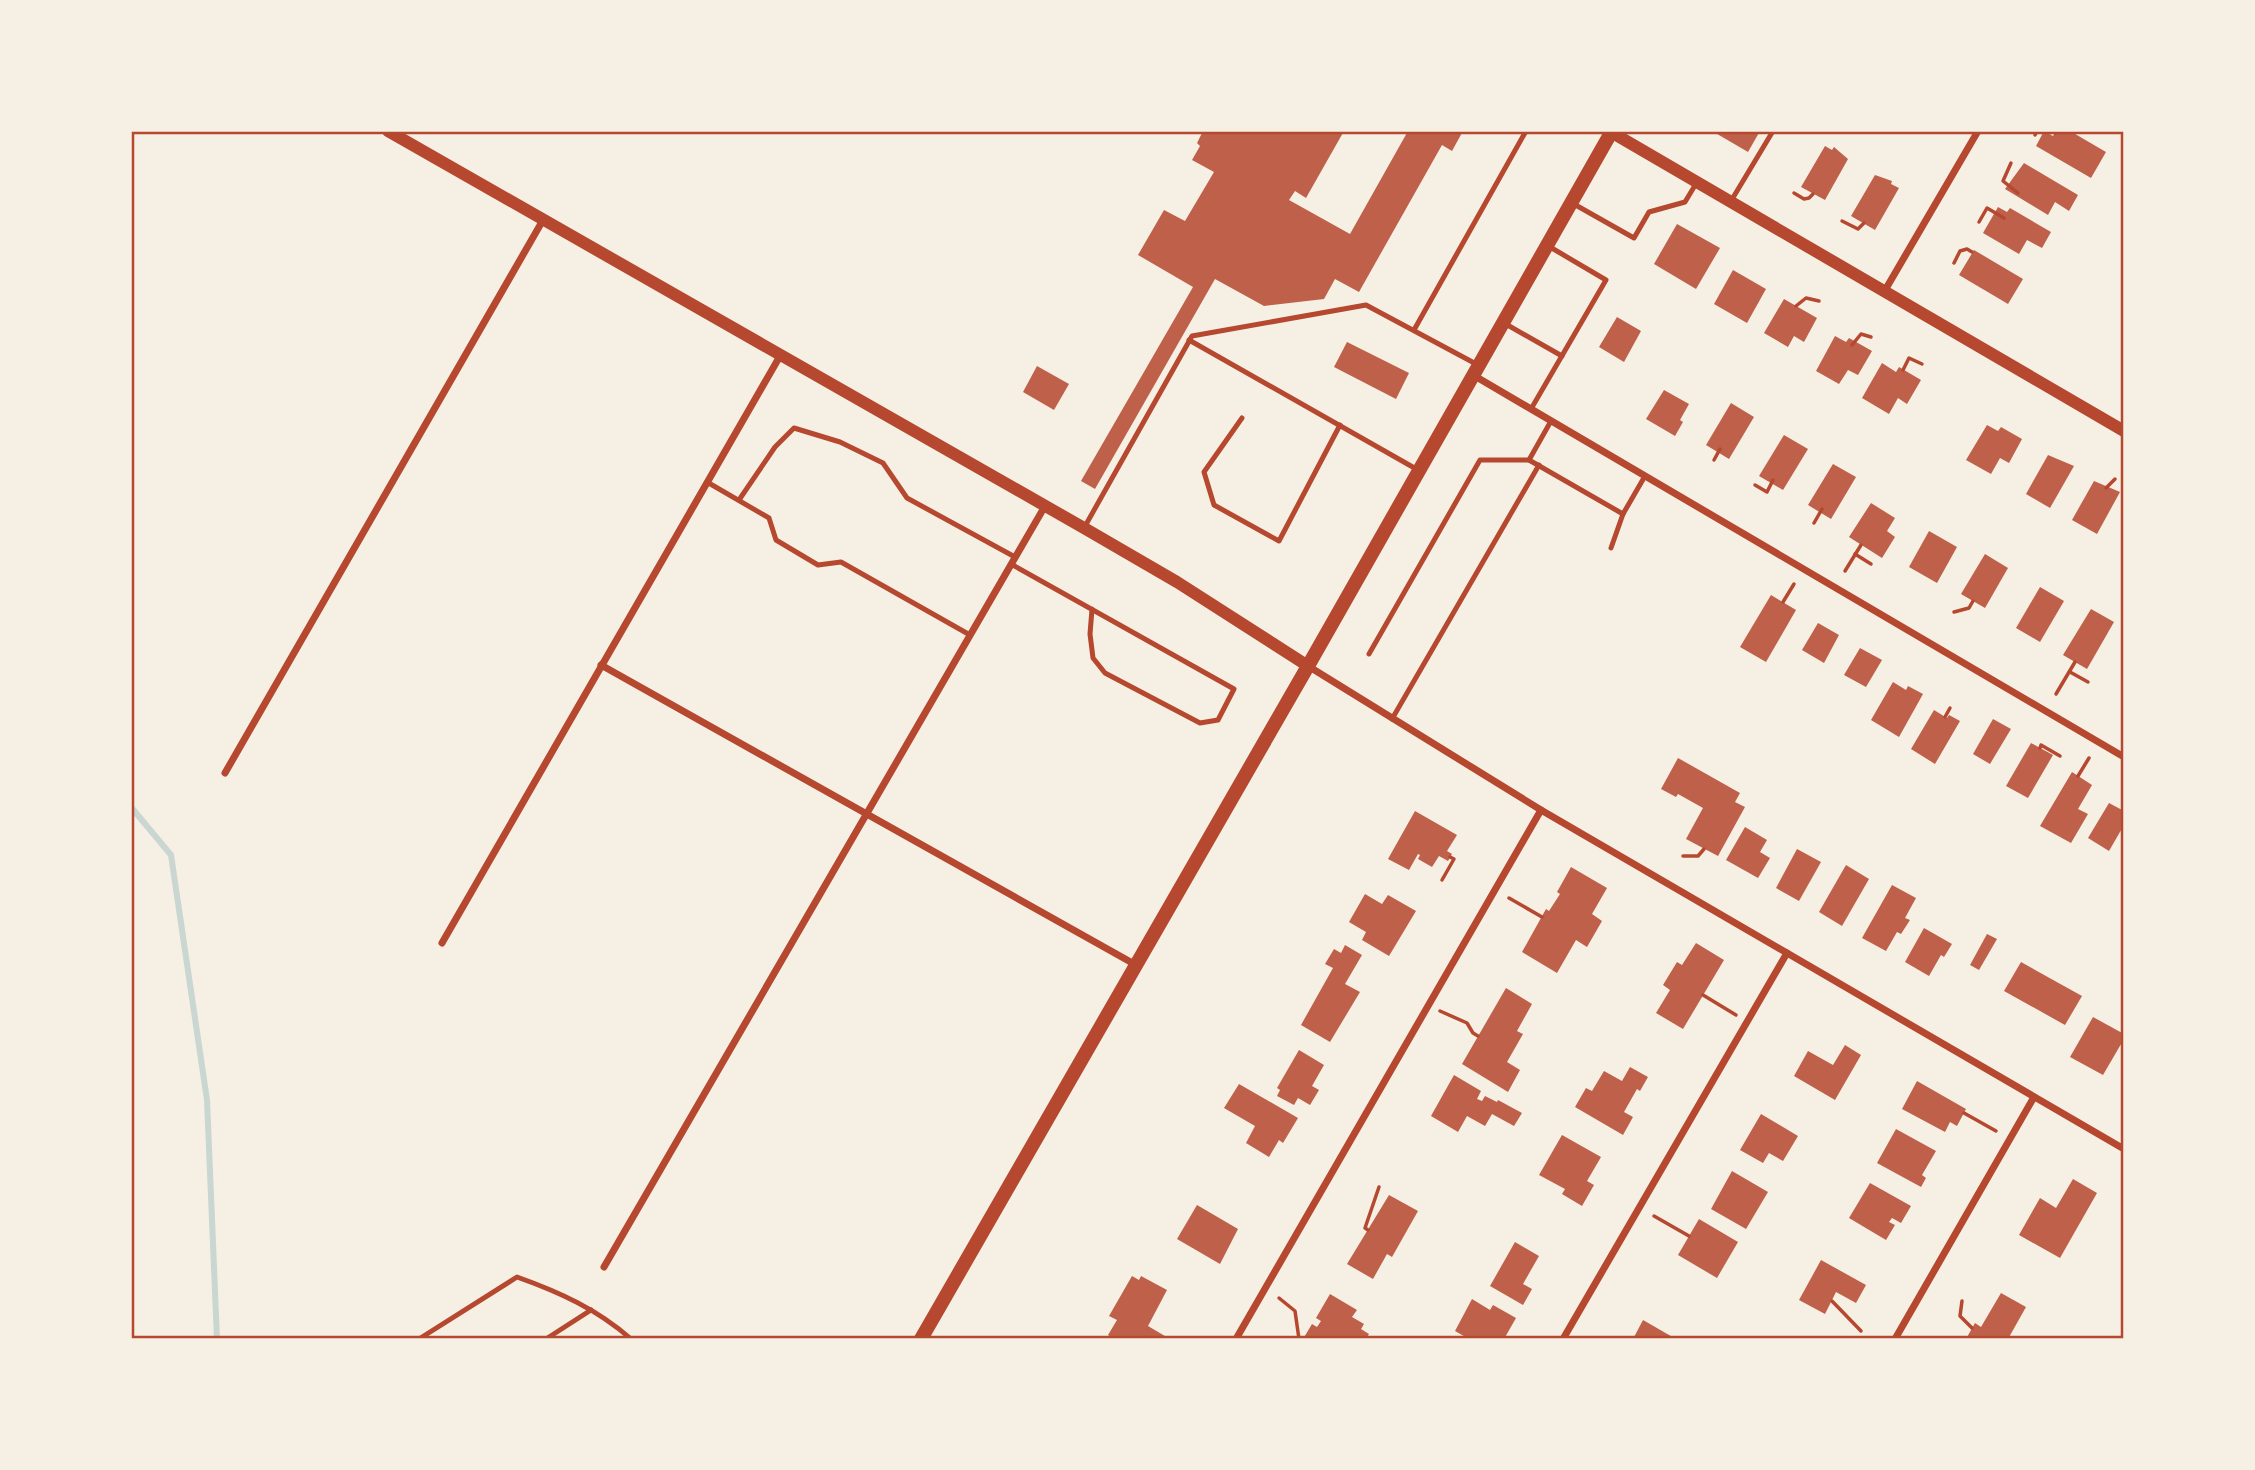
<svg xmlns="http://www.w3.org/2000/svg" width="2255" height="1470" font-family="'DejaVu Sans',sans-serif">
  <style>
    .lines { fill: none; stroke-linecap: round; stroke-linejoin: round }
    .stream { stroke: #c9d6d2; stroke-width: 6 }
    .building { fill: #bf614a }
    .path { stroke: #b5482f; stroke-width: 3.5 }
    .service { stroke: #b5482f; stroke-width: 5 }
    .minor { stroke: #b5482f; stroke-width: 7 }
    .tertiary { stroke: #b5482f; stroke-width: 12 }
    .secondary { stroke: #b5482f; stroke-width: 14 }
    .neatline { fill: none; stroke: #b5482f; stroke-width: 2.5 }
  </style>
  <rect width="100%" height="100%" fill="#f6efe4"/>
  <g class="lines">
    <!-- stream -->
    <path class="stream" d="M131 807 171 855 207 1100 217 1339"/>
  </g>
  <!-- building -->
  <g class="building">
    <path d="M1203 131H1344L1306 198 1295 191 1289 200 1350 234 1408 131H1463L1452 151 1442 145 1359 292 1335 279 1324 299 1264 306 1215 279 1095 489 1081 481 1193 287 1138 255 1164 210 1185 221 1214 172 1192 160 1200 146 1197 143Z"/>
    <path d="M1712 131H1760L1748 152Z"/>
    <path d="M2044 131 2053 136 2056 131H2070L2106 152 2091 178 2036 146Z"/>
    <path d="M1825 146 1832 150 1834 147 1848 159 1825 200 1801 187Z"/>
    <path d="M2024 163 2078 195 2069 211 2055 202 2048 215 2005 189Z"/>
    <path d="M1875 175 1892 181 1891 184 1899 188 1875 230 1851 216Z"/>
    <path d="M1998 207 2007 212 2010 208 2051 232 2042 248 2027 240 2019 254 1983 233Z"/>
    <path d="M1677 224 1720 248 1696 289 1654 264Z"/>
    <path d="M1974 250 2023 279 2008 304 1959 275Z"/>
    <path d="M1733 270 1766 289 1747 323 1714 304Z"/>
    <path d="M1784 299 1817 318 1804 342 1794 336 1788 347 1764 333Z"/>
    <path d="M1617 317 1641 331 1624 362 1599 347Z"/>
    <path d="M1835 336 1846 342 1849 338 1872 351 1858 375 1848 370 1839 384 1816 371Z"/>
    <path d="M1347 342 1409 373 1396 399 1334 367Z"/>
    <path d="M1882 363 1896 372 1899 367 1921 380 1907 404 1898 398 1889 414 1862 398Z"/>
    <path d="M1037 366 1069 384 1054 410 1023 392Z"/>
    <path d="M1664 390 1689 404 1680 420 1683 422 1675 436 1646 419Z"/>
    <path d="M1731 403 1754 417 1729 459 1706 445Z"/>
    <path d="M1987 425 1998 431 2001 427 2022 439 2009 463 2000 458 1991 474 1966 460Z"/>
    <path d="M1784 435 1808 449 1783 490 1759 476Z"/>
    <path d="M2048 455 2074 466 2050 508 2026 494Z"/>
    <path d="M1833 464 1856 477 1831 519 1808 505Z"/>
    <path d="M2094 481 2120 492 2097 534 2072 520Z"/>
    <path d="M1871 503 1895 518 1887 531 1895 537 1882 558 1849 537Z"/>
    <path d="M1929 531 1957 547 1937 583 1909 567Z"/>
    <path d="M1985 554 2008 568 1985 608 1961 594Z"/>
    <path d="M2040 587 2064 601 2040 642 2016 628Z"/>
    <path d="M1771 595 1796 610 1766 662 1740 647Z"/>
    <path d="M2091 609 2114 622 2087 669 2063 655Z"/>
    <path d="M1818 623 1839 635 1824 663 1802 650Z"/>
    <path d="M1860 648 1882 660 1866 687 1844 675Z"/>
    <path d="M1893 682 1906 690 1908 686 1923 694 1899 737 1871 720Z"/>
    <path d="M1934 710 1947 718 1949 715 1960 721 1935 764 1911 749Z"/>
    <path d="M1993 719 2011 729 1990 764 1973 754Z"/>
    <path d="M2031 743 2053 755 2028 798 2006 786Z"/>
    <path d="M1678 758 1740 793 1735 802 1745 807 1718 856 1686 839 1703 808 1678 794 1676 797 1661 789Z"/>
    <path d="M2072 772 2092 785 2078 809 2088 814 2071 843 2040 826Z"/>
    <path d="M2109 803 2124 811V825L2109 851 2088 838Z"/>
    <path d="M1415 811 1457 835 1447 851 1452 854 1448 861 1439 856 1432 867 1418 859 1420 855 1418 854 1409 870 1388 859Z"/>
    <path d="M1745 827 1767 840 1760 852 1770 858 1758 878 1726 860Z"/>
    <path d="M1797 849 1821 862 1799 901 1776 888Z"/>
    <path d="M1846 865 1869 879 1842 926 1819 912Z"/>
    <path d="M1571 867 1607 888 1592 914 1602 921 1587 947 1576 940 1557 973 1522 952 1546 909 1549 911 1560 894 1557 892Z"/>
    <path d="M1892 885 1916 898 1905 918 1910 920 1901 934 1897 932 1886 951 1862 938Z"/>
    <path d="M1365 894 1382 904 1388 895 1416 911 1389 956 1362 940 1366 932 1349 922Z"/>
    <path d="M1924 928 1952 944 1944 957 1941 955 1929 976 1905 962Z"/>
    <path d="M1987 934 1997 939 1979 970 1970 965Z"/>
    <path d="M1696 943 1724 960 1683 1029 1656 1013 1670 990 1663 985 1677 962 1682 965Z"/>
    <path d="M1345 945 1362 955 1345 984 1360 992 1330 1042 1301 1025 1333 968 1325 964 1334 949 1341 953Z"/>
    <path d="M2021 962 2082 996 2065 1025 2004 991Z"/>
    <path d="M1506 988 1532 1004 1517 1031 1523 1034 1507 1062 1520 1070 1508 1092 1462 1064Z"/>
    <path d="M2093 1017 2124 1034V1039L2103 1075 2070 1057Z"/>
    <path d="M1845 1045 1861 1055 1835 1100 1794 1076 1808 1051 1833 1065Z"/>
    <path d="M1299 1050 1324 1065 1312 1086 1319 1090 1310 1105 1298 1098 1294 1105 1277 1096 1280 1090 1277 1088Z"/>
    <path d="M1630 1067 1648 1077 1640 1091 1637 1089 1624 1112 1633 1117 1623 1135 1575 1107 1586 1088 1592 1091 1604 1071 1622 1081Z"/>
    <path d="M1454 1075 1481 1091 1477 1099 1482 1101 1485 1096 1497 1102 1498 1100 1522 1113 1514 1126 1492 1114 1485 1126 1467 1116 1458 1132 1431 1116Z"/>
    <path d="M1917 1081 1966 1109 1957 1126 1950 1122 1945 1132 1902 1109Z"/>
    <path d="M1239 1084 1298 1118 1283 1143 1279 1140 1269 1157 1246 1143 1255 1126 1224 1108Z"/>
    <path d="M1761 1114 1798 1136 1783 1161 1769 1153 1763 1163 1740 1150Z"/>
    <path d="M1896 1129 1936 1151 1922 1175 1926 1178 1921 1187 1877 1163Z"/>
    <path d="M1562 1135 1601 1157 1587 1181 1594 1185 1582 1206 1562 1194 1565 1189 1539 1175Z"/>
    <path d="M1732 1171 1768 1192 1746 1229 1711 1209Z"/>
    <path d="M2073 1179 2097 1193 2060 1258 2019 1235 2040 1198 2056 1208Z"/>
    <path d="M1870 1183 1911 1206 1901 1223 1892 1218 1889 1222 1895 1225 1886 1240 1849 1218Z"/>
    <path d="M1389 1195 1418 1211 1392 1257 1387 1254 1373 1279 1347 1264Z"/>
    <path d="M1197 1205 1238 1229 1220 1264 1177 1239Z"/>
    <path d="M1699 1219 1738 1242 1717 1278 1678 1255Z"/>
    <path d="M1515 1242 1539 1256 1523 1284 1532 1289 1523 1305 1490 1286Z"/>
    <path d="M1821 1260 1866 1285 1856 1303 1836 1292 1825 1314 1799 1300Z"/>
    <path d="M1132 1276 1139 1280 1141 1276 1167 1290 1148 1326 1170 1339H1114L1108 1335 1117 1320 1109 1316Z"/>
    <path d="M2001 1293 2026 1307 2008 1339H1966L1975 1323 1981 1327Z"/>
    <path d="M1330 1294 1357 1310 1352 1317 1364 1324 1361 1329 1369 1334 1366 1339H1303L1312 1324 1317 1327 1321 1321 1316 1318Z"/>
    <path d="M1472 1299 1490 1310 1493 1305 1516 1318 1504 1339H1469L1455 1331Z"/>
    <path d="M1643 1320 1676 1339H1633Z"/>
  </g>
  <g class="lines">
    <!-- path -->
    <g class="path">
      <path d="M2053 131 2055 133"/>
      <path d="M2035 135 2037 131"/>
      <path d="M2011 163 2003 181 2018 193"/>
      <path d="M1794 193 1804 199 1809 198 1813 194"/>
      <path d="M1842 221 1858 229 1864 223"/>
      <path d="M1979 222 1987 208 2004 218"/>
      <path d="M1954 263 1960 251 1967 249 1972 252"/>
      <path d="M1796 306 1806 298 1819 301"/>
      <path d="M1852 345 1861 334 1871 337"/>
      <path d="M1903 370 1909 358 1922 364"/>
      <path d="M1714 460 1720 449"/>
      <path d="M1755 485 1767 492 1773 480"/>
      <path d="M2106 488 2115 479"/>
      <path d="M1814 523 1822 509"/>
      <path d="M1855 554 1871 564"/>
      <path d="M1845 571 1861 545"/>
      <path d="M1783 602 1794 584"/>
      <path d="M1954 612 1969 608 1973 601"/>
      <path d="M2070 672 2088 682"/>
      <path d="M2056 694 2075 662"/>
      <path d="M1945 717 1950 708"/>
      <path d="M2040 748 2041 745 2060 756"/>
      <path d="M2078 776 2089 758"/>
      <path d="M1683 856H1698L1704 849"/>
      <path d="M1442 880 1454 859 1450 857"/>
      <path d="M1509 898 1542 917"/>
      <path d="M1703 995 1736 1015"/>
      <path d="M1440 1011 1467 1023 1473 1033 1478 1036"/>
      <path d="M1964 1113 1996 1131"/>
      <path d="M1654 1216 1689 1236"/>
      <path d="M1368 1230 1365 1228 1379 1187"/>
      <path d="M1279 1298 1295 1311 1299 1339"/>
      <path d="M1832 1301 1861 1331"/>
      <path d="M1962 1301 1960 1316 1972 1328"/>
    </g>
    <!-- service -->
    <g class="service">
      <path d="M1731 201 1773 131"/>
      <path d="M1572 203 1634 238 1649 212 1685 202 1697 182"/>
      <path d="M1504 323 1562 356"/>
      <path d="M1414 330 1526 131"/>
      <path d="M1189 340 1418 470"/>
      <path d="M1531 409 1606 280 1550 247"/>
      <path d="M1242 418 1204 472 1214 505 1279 541 1340 425"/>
      <path d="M1529 460 1551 421"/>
      <path d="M707 482 769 518 776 540 818 565 841 562 970 635"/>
      <path d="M739 500 775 447 794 428 840 442 883 463 907 498 1015 557"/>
      <path d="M1084 528 1192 336 1366 305 1478 365"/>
      <path d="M1611 548 1623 514 1645 476"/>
      <path d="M1011 564 1234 689 1218 720 1200 723 1105 673 1093 658 1090 634 1092 609"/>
      <path d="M1369 654 1480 460H1529L1623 514"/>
      <path d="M1392 719 1539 465"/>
      <path d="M419 1339 517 1277C559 1292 597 1309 631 1339"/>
      <path d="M546 1339 591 1310"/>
    </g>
    <!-- minor -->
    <g class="minor">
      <path d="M1884 292 1978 131"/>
      <path d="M1473 375 2124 757"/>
      <path d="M601 665 1136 965"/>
      <path d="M1308 666 1541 810 2124 1149"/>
      <path d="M225 773 543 220"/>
      <path d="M442 943 780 356"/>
      <path d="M604 1267 1045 506"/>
      <path d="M1236 1339 1541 810"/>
      <path d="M1563 1339 1787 953"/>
      <path d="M1895 1339 2034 1097"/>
    </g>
    <!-- tertiary -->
    <g class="tertiary">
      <path d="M388 131 1084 528 1177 582 1308 666"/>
      <path d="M1611 132 2124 431"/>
    </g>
    <!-- secondary -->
    <path class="secondary" d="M921 1339 1308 666 1612 131"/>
  </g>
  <!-- border -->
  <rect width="2255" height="1470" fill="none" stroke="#f6efe4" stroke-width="266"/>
  <rect x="133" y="133" width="1989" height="1204" class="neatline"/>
</svg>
